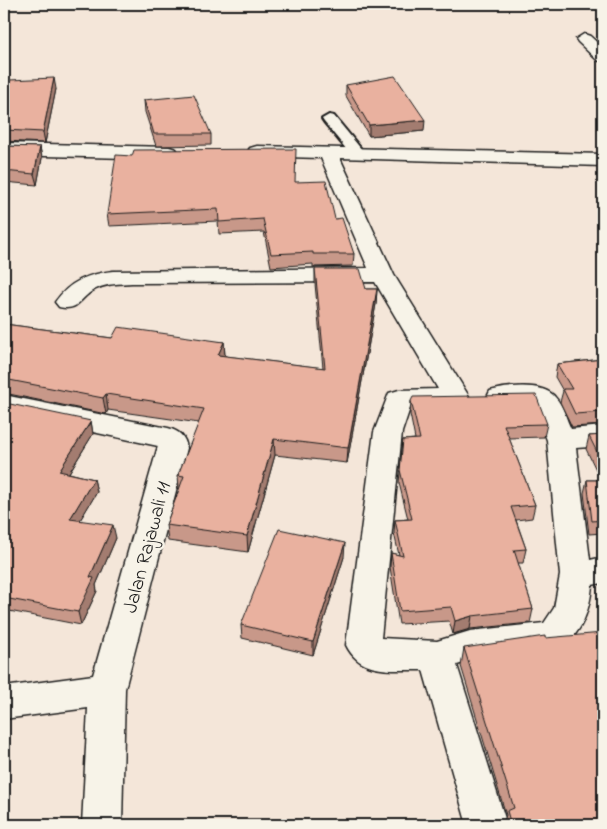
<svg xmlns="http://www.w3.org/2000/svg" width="607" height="829" font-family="'Indie Flower',sans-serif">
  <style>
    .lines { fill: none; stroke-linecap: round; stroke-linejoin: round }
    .lane-casing { stroke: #1c1c1c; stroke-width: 4 }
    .street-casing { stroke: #1c1c1c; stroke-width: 3 }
    .lane { fill: #f7f3e8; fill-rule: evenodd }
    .street { fill: #f7f3e8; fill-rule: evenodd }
    .wall { fill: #c89889; stroke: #1c1c1c }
    .shaded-wall { fill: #a37c6f; stroke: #1c1c1c }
    .building { fill: #e9b19f; stroke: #1c1c1c }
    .labels { text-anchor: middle; stroke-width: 5; stroke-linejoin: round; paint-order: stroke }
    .street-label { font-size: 20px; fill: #1c1c1c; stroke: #f7f3e8 }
  </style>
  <rect width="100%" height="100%" fill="#f4e6d9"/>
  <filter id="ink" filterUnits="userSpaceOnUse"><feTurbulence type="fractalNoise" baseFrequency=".02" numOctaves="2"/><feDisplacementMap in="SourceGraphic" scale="10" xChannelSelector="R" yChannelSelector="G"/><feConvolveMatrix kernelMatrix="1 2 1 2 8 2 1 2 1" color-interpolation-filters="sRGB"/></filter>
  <g filter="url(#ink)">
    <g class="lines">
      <!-- lane casing -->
      <g class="lane-casing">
        <path id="lane" d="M329 115 334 116 362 150 364 153 362 156H352L324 122 322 119Z"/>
      </g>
      <!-- street casing -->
      <g class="street-casing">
        <g id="street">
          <path d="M584 34 590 36 603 48V62L597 60 578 42 576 39Z"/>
          <path d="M4 143 169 147 176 149 179 153 176 157 169 159 4 155Z"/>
          <path d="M257 146 603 154V166L340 158 394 275 470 398 467 404 457 407 410 408 402 432 381 638 437 641 470 631 544 623 554 608 560 575 547 440 534 407 490 403 487 397 490 391C507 386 543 382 555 397 563 405 566 419 571 429L603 426V446L576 448 590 560 603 557V583L592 585C590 611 580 641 553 650L470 661 457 665 507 825H467L423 670C394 669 361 676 346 645L374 432 389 393 399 390 438 389 375 282 132 283C120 284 107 283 96 289 79 297 80 312 59 307L55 302C70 281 88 274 113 271L368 268 321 158 250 156 247 152 250 148Z"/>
          <path d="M4 395 168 428C179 431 185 436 187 448L125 689 122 825H82L88 708 4 719V687L93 675 158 446 4 413Z"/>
        </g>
      </g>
      <!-- lane -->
      <use href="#lane" class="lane"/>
      <!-- street -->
      <use href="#street" class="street"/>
    </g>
    <!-- wall -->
    <g class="wall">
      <path d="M346 85 424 131 369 136 346 96Z"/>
      <path d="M56 89 45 143 4 141V101Z"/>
      <path d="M144 100 211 134V145L156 146 145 112Z"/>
      <path d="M4 146 40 147 42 158 37 185 4 182Z"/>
      <path d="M295 182 335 219 354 254 353 266 313 267V264L271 267 264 232 219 234 218 221 109 226 107 214Z"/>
      <path d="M315 269 366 289H377L376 304 347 463 275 455 248 552 168 541 166 525 179 489 178 475 199 423 108 410 106 414 4 393V394V324L112 338 224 342 225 356 323 368 315 284Z"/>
      <path d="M603 359V425L572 427 560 402 563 391 555 377 557 364Z"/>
      <path d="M411 401 547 424 544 437 509 438 535 505 532 518 516 520 526 549 523 563H518L533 609 530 623 470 629 453 634 449 621 399 624 390 567 391 553 399 555 394 533 395 520 408 519 399 483 403 440 415 439 410 414Z"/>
      <path d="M4 412 91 421 93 434 69 473 94 479 97 492 80 520 116 538 96 585 97 591 81 625 4 610Z"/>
      <path d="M603 435V533L589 534 584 493 587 480H601L586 449 589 436Z"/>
      <path d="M344 557 313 655 242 638 241 625Z"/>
      <path d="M464 648 603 825H503L506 815 461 666Z"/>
    </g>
    <!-- shaded-wall -->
    <g class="shaded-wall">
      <path d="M54 78 56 89 45 143 43 132Z"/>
      <path d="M425 120 424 131 369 136V125Z"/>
      <path d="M40 147 42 158 37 185 34 174Z"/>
      <path d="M377 289 376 304 347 463 348 448Z"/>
      <path d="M224 342 225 357 218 355Z"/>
      <path d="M106 394 108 410 106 414 103 398Z"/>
      <path d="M91 421 93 434 62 484 59 471Z"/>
      <path d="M274 439 275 455 248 552 247 536Z"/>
      <path d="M94 479 97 492 73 532 70 519Z"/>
      <path d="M113 525 116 538 96 585 97 591 81 625 78 612 90 577Z"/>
      <path d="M345 543 344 557 313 655V642Z"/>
      <path d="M472 616 470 629 453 634 455 621Z"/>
    </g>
    <!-- building -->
    <g class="building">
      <path d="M395 76 425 120 369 125 346 85Z"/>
      <path d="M54 78 43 132 4 130V101L10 80Z"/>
      <path d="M194 95 211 134H154L144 100Z"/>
      <path d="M4 146 40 147 34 174 4 171Z"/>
      <path d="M296 149 295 182 326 181 335 219 342 218 354 254H313V252L271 254 263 219 219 222 218 209 107 214 116 155 132 156 134 150Z"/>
      <path d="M315 269H360L366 289H377L348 448 274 439 247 536 166 525 184 476 178 475 204 409 106 394 103 398 4 379V324L112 338 118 327 224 342 218 355 325 368Z"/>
      <path d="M603 359V412L575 414 563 389H572L557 364Z"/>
      <path d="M536 395 547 424 504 425 535 505 511 507 526 549 514 550 533 609 472 616 455 621 451 607 400 611 391 553 403 556 395 520 412 519 400 470 403 440 420 439 411 401 413 397Z"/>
      <path d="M10 404 91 421 59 471 94 479 70 519 113 525 90 577 94 578 78 612 4 598V412Z"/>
      <path d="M603 435V464L589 436Z"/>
      <path d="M587 480H603V520L592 521Z"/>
      <path d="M279 529 345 543 313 642 241 625Z"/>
      <path d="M603 633V825H511L507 811 514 808 464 648 545 636V638Z"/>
    </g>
  </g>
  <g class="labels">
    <!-- street labels -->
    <g class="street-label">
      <text transform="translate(146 547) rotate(-75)" y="7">Jalan Rajawali 11</text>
    </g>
  </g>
  <!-- margin -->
  <rect width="607" height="829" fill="none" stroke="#f7f3e8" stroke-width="20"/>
  <rect x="10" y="10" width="587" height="809" fill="none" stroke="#1c1c1c" stroke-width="2" filter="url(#ink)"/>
</svg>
